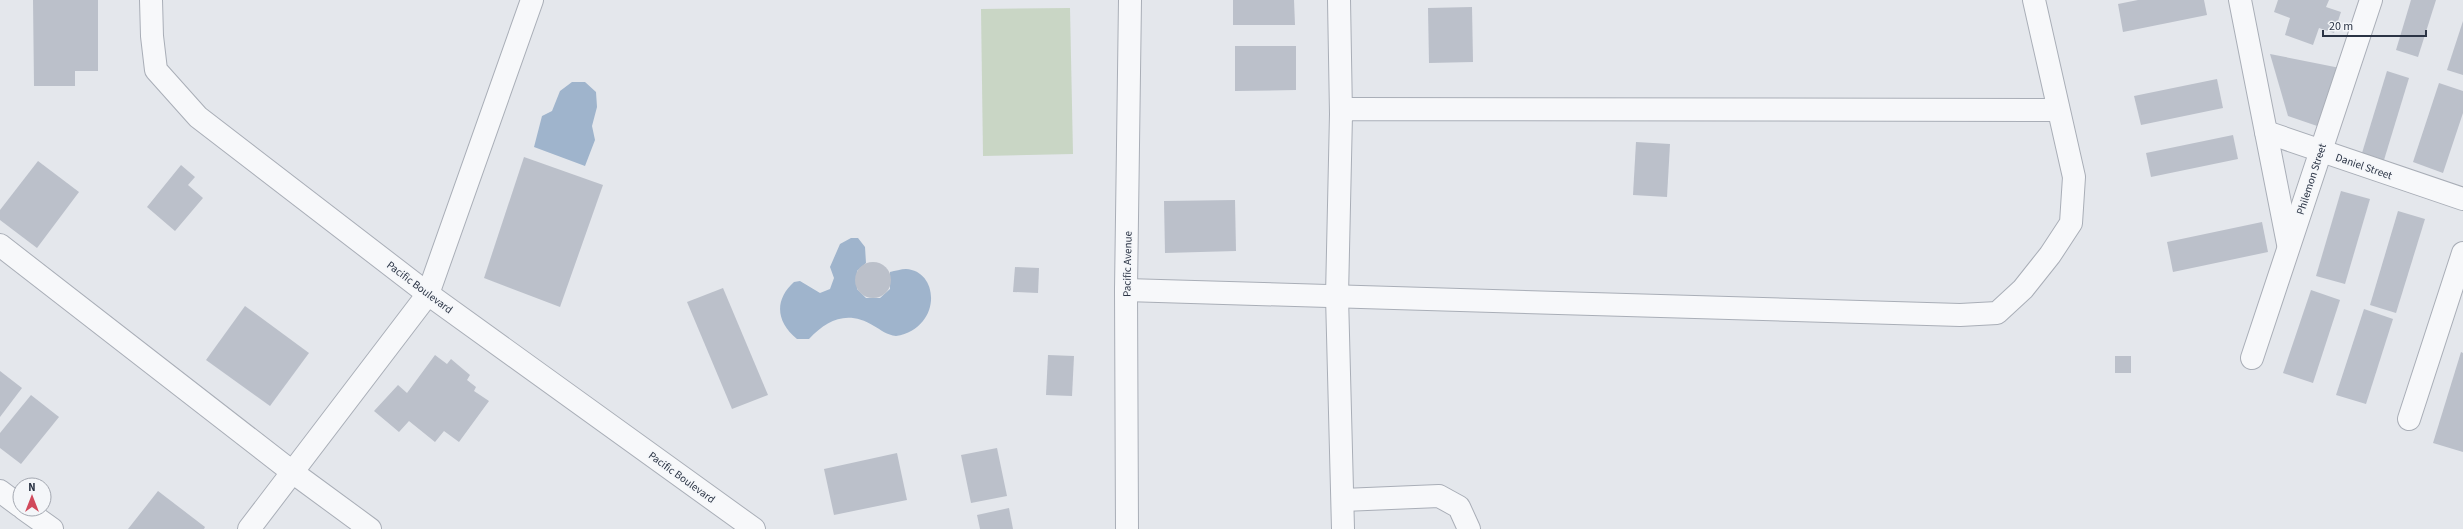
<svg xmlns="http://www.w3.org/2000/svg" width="2463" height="529" font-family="'Source Sans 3',sans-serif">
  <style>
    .green { fill: #c9d6c5 }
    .water { fill: #9fb4cc }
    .building { fill: #bbc0ca }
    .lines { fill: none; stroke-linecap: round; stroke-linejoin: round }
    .street-casing { stroke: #a9aeb7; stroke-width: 24 }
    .street { stroke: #f7f8fa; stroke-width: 22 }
    .labels { text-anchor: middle; stroke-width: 3; stroke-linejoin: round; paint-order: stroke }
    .street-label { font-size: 11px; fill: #2b3445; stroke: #f4f6f9 }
  </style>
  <rect width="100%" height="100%" fill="#e4e7ec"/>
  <!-- green -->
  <path class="green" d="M1070 8 1073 154 983 156 981 9Z"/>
  <!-- water -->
  <g class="water">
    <path d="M572 82H585L596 92 597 107 592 126 595 140 585 166 534 147 542 116 552 111 560 91Z"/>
    <path d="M851 238H858L865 247 866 263 857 271V289L866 298H880L890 289V272C895 271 901 269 906 269 940 271 942 328 896 336 887 335 881 330 874 326 848 310 828 319 809 339H797C776 322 774 300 794 282L800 281 820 293 830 289 834 278 830 267 840 244Z"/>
  </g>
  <!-- building -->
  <g class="building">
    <path d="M33 0H98V71H75V86H34Z"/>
    <path d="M1233 0H1294L1295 25H1233Z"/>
    <path d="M2138 0H2204L2207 15 2123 32 2118 4Z"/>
    <path d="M2278 0H2329L2326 7 2341 12 2334 33 2319 28 2313 45 2285 35 2290 18 2274 12Z"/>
    <path d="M2411 0H2436L2418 57 2396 50Z"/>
    <path d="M1472 7 1473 62 1429 63 1428 8Z"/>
    <path d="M2463 21V75L2447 70Z"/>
    <path d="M1235 46H1296V90L1235 91Z"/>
    <path d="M2270 54 2340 68 2323 128 2288 116Z"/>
    <path d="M2387 71 2409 78 2384 160 2362 153Z"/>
    <path d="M2217 79 2223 108 2141 125 2134 96Z"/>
    <path d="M2439 83 2463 91V113L2443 173 2413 162Z"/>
    <path d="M2233 135 2238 159 2151 177 2146 153Z"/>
    <path d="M1636 142 1670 144 1667 197 1633 195Z"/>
    <path d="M524 157 603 185 560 307 484 278Z"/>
    <path d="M38 161 79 192 37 248 0 220V210Z"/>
    <path d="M181 165 195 177 188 185 203 198 175 231 147 207Z"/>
    <path d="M2341 191 2370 199 2345 284 2316 276Z"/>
    <path d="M1235 200 1236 251 1165 253 1164 201Z"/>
    <path d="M2398 211 2425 219 2396 313 2370 305Z"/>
    <path d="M2262 222 2268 252 2173 272 2167 242Z"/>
    <circle cx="873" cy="280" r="18"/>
    <path d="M1015 267 1039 268 1038 293 1013 292Z"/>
    <path d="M723 288 768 395 732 409 687 302Z"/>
    <path d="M2311 290 2340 300 2313 383 2283 373Z"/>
    <path d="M245 306 309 353 270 406 206 360Z"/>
    <path d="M2364 309 2393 319 2366 404 2336 395Z"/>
    <path d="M2461 352 2463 353V452L2433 443Z"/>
    <path d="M435 355 447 364 451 359 470 375 467 380 476 387 474 391 489 401 459 442 444 431 435 442 409 421 399 432 374 411 398 385 407 393Z"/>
    <path d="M1048 355 1074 356 1072 396 1046 395Z"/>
    <rect x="2115" y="356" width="16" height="17"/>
    <path d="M0 371 22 388 0 417Z"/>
    <path d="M31 395 59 417 21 464 0 448V433Z"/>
    <path d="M997 448 1007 496 971 503 961 455Z"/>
    <path d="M897 453 907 500 834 515 824 469Z"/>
    <path d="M158 491 205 527 204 529H128Z"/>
    <path d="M1009 508 1013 529H980L977 515Z"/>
  </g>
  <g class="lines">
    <!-- street casing -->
    <g class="street-casing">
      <g id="street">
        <path d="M151 0 152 36 156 70 198 117 428 294 754 529"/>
        <path d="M1339 0 1341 114 1337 296 1343 529"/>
        <path d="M2240 0 2288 244"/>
        <path d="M1341 114 1350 109 2058 110"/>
        <path d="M2266 132 2463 199"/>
        <path d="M0 245 291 471 370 529"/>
        <path d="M1126 290 1960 315 1997 313 2023 289 2050 255 2071 223 2074 177 2034 0"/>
        <path d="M2252 358 2371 0"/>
        <path d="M2409 419 2463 253"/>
        <path d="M0 491 20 506"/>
        <path d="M1343 500 1439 496 1459 507 1469 529"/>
        <path d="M24 509 52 529"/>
        <path d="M249 529 428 294 532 0"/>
        <path d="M1127 529 1126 290 1130 0"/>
      </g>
    </g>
    <!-- street -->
    <use href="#street" class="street"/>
  </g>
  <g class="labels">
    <!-- street labels -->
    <g class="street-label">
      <text transform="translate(2364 166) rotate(19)" y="4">Daniel Street</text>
      <text transform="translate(2311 179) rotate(-72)" y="4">Philemon Street</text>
      <text transform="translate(1127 264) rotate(-89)" y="4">Pacific Avenue</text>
      <text transform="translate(420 287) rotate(37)" y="4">Pacific Boulevard</text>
      <text transform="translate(682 477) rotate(36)" y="4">Pacific Boulevard</text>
    </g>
  </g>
  <!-- north arrow -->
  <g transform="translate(32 497)"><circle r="19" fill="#f4f6f9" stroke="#a4a8b1"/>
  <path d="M0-3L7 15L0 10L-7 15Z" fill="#d1495b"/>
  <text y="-6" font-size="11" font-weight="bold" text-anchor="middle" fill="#2b3445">N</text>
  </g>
  <!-- scale -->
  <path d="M2323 30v6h103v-6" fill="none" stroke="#2b3445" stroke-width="2"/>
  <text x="2329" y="30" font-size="12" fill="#2b3445" stroke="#f4f6f9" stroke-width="3" paint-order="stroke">20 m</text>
</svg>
